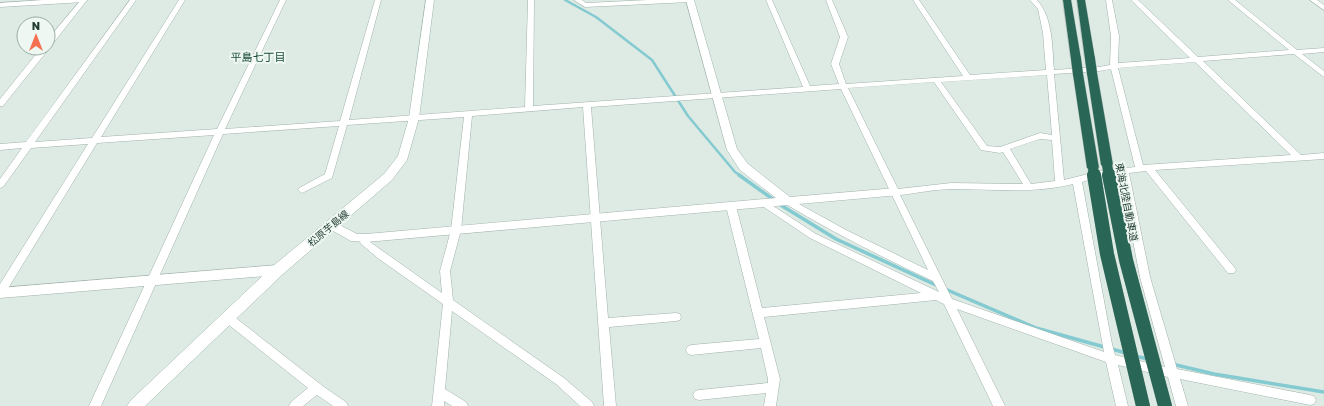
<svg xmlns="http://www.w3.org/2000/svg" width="1324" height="406" font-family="'Golos Text','Noto Sans JP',sans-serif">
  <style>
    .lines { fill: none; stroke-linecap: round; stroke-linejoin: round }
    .stream-far1 { stroke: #84cad1; stroke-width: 2.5 }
    .stream { stroke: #84cad1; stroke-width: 3.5 }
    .minor-casing { stroke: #a1b2ab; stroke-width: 1 }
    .tertiary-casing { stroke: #a1b2ab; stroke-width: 1 }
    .secondary-casing { stroke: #9db6ab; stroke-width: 1 }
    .motorway-casing { stroke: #bcc4c1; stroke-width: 1 }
    .minor { fill: #fff; fill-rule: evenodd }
    .tertiary { fill: #fff; fill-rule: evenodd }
    .secondary { fill: #fff; fill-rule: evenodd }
    .motorway { fill: #2a6656; fill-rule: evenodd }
    .motorway-bridge-far1-casing { stroke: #bcc4c1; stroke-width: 11; stroke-linecap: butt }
    .motorway-bridge-casing { stroke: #bcc4c1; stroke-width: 14; stroke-linecap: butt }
    .motorway-bridge-far1 { stroke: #2a6656; stroke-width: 10 }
    .motorway-bridge { stroke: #2a6656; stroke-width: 14 }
    .labels { text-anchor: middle; stroke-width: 4; stroke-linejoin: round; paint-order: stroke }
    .street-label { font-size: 10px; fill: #1f3a31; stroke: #eef7f2 }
    .neighbourhood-label { font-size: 11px; fill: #1b4c3d; stroke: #eef7f2 }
  </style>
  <rect width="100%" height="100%" fill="#deeae4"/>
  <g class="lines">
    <!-- stream-far1 -->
    <path class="stream-far1" d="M565 0 596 17 652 60 688 116 735 172 741 176"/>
    <!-- stream -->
    <g class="stream">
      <path d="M739 175 774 200"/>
      <path d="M779 204 836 239 938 286"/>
      <path d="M945 289 1036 328 1126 353"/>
      <path d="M1135 356 1148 359"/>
      <path d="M1172 364 1214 374 1324 392"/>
    </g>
    <!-- minor casing -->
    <g class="minor-casing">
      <g id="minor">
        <path d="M81 0H87L51 46H48V39Z"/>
        <path d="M130 0H136L35 142 92 138 179 0H185L101 137 217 129 280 0H286L225 129 340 121 375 0H381L349 120 525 107 528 0H534L533 106 803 87 766 0H772L810 86 839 84 831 64 840 37 826 0H832L848 37 839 64 846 84 963 76 913 0H919L970 75 1046 70 1043 33 1038 9 1030 0H1037C1053 18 1052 46 1054 70L1099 67 1110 65 1111 36 1106 0H1112L1119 36 1118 63 1190 58 1131 0H1138L1198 57 1289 50 1228 0H1235L1297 50 1324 48V52L1302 54 1324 71V77L1294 54 1203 61 1301 155 1324 153V159L1155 170 1234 267 1236 270 1234 273H1228L1146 171 1129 173 1150 277 1177 369 1310 395 1314 396 1316 400 1314 404 1310 405 1180 379 1188 406H1176L1168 377 1118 365 1128 406H1116L1106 362 957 309 1005 406H993L944 304 936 300 764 317 780 379 776 406H764L766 393 699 400 695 399 693 395 695 391 699 390 768 383V379L761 348 691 355 687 353 686 350 687 347 691 345 759 339 726 206 728 204 731 203 736 206 762 308 921 293 810 238 761 205 760 203 764 200 816 234 939 292 933 281C882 257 832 232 784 203L783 201 787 198 790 199 846 230 928 270 841 89 591 107 608 318 676 313 680 314 681 317 680 320 676 321 609 327 616 406H604L583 107 472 116 461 230 450 271 453 300 564 378 592 402 594 406H580L556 384 452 311 445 389 466 402 468 406H452L444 401V406H432L443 304 379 259 360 243 363 235H369L370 242 442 293 440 271 451 230 464 117 347 125 332 178 302 193 298 190 299 188 325 174 339 126 223 134 101 406H89L214 135 97 143 4 295 0 296V284L88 144 31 148 3 187 0 188V179L22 148 0 150V144L26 142ZM1195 62 1291 155 1143 165 1118 68ZM1111 69 1135 167 1100 171 1064 180 1054 74 1099 71ZM1047 75 1052 135 1040 133 1000 147 987 146 941 82ZM934 82 981 150 1000 153 1003 152 1023 184 951 183 898 189 848 88ZM1040 139 1052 140 1055 181 1031 184 1010 149ZM1120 174 1140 277 1165 367 1115 355 1112 344 1082 182 1100 177ZM1073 184 1104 352 952 299 900 195C918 193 936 189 953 189 993 189 1034 194 1073 184Z"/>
        <path d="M574 0H582L586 3 648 0H693L690 2 585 7Z"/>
        <path d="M1310 0H1317L1324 5V10Z"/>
        <path d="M48 47 49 48 48 50 3 106H0V99L41 48Z"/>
        <path d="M228 314 232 315 324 387 346 402 348 406H333L317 395 303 406H289L291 402 308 388 224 321 223 318 224 315Z"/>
      </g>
    </g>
    <!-- tertiary casing -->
    <g class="tertiary-casing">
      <g id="tertiary">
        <path d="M43 0H88L84 2 0 7V3Z"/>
        <path d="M686 0H694L737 149 748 164 790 197 896 188 900 189 901 192 900 195 366 242 351 241 328 228 326 225 328 222 332 221 357 234H366L776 198 740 170 727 150Z"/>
        <path d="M278 265 282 267 284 270 282 273 278 275 0 298V288Z"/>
      </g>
    </g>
    <!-- secondary casing -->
    <g class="secondary-casing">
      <path id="secondary" d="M426 0H434L419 118 407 160 392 180 283 274 145 406H127L130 401 273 266 384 174 398 156 409 118Z"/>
    </g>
    <!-- motorway casing -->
    <g class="motorway-casing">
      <g id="motorway">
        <path d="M1063 0H1071L1081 59 1076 62 1071 59Z"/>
        <path d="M1077 0H1085L1095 59 1090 62 1085 59Z"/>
        <path d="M1092 70 1097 73 1113 165 1107 169 1101 165 1087 73Z"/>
        <path d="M1078 71 1083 74 1099 168 1093 172 1087 168 1073 74Z"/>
      </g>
    </g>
    <!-- minor -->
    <use href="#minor" class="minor"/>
    <!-- tertiary -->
    <use href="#tertiary" class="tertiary"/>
    <!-- secondary -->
    <use href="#secondary" class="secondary"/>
    <!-- motorway -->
    <use href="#motorway" class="motorway"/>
    <!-- motorway-bridge-far1 casing -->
    <g class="motorway-bridge-far1-casing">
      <g id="motorway-bridge-far1">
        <path d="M1076 59 1078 74"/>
        <path d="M1090 59 1092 73"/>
        <path d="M1107 165 1109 176"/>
        <path d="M1093 168 1094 176"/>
      </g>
    </g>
    <!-- motorway-bridge casing -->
    <g class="motorway-bridge-casing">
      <g id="motorway-bridge">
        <path d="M1094 175 1107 254 1143 406"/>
        <path d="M1109 175 1126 260 1165 406"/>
      </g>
    </g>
    <!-- motorway-bridge-far1 -->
    <use href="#motorway-bridge-far1" class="motorway-bridge-far1"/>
    <!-- motorway-bridge -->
    <use href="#motorway-bridge" class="motorway-bridge"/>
  </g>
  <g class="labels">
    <!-- street labels -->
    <g class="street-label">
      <text transform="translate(1127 202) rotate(79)" y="4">東海北陸自動車道</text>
      <text transform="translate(328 228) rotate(-40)" y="4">松原芋島線</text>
    </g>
    <!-- neighbourhood labels -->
    <g class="neighbourhood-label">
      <text x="258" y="61">平島七丁目</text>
    </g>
  </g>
  <!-- north arrow -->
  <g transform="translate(36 36)"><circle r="19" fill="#eef7f2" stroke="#9baba5"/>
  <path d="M0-3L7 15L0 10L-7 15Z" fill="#f56f51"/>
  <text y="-6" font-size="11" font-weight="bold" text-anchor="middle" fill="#1f3a31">N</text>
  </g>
</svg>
